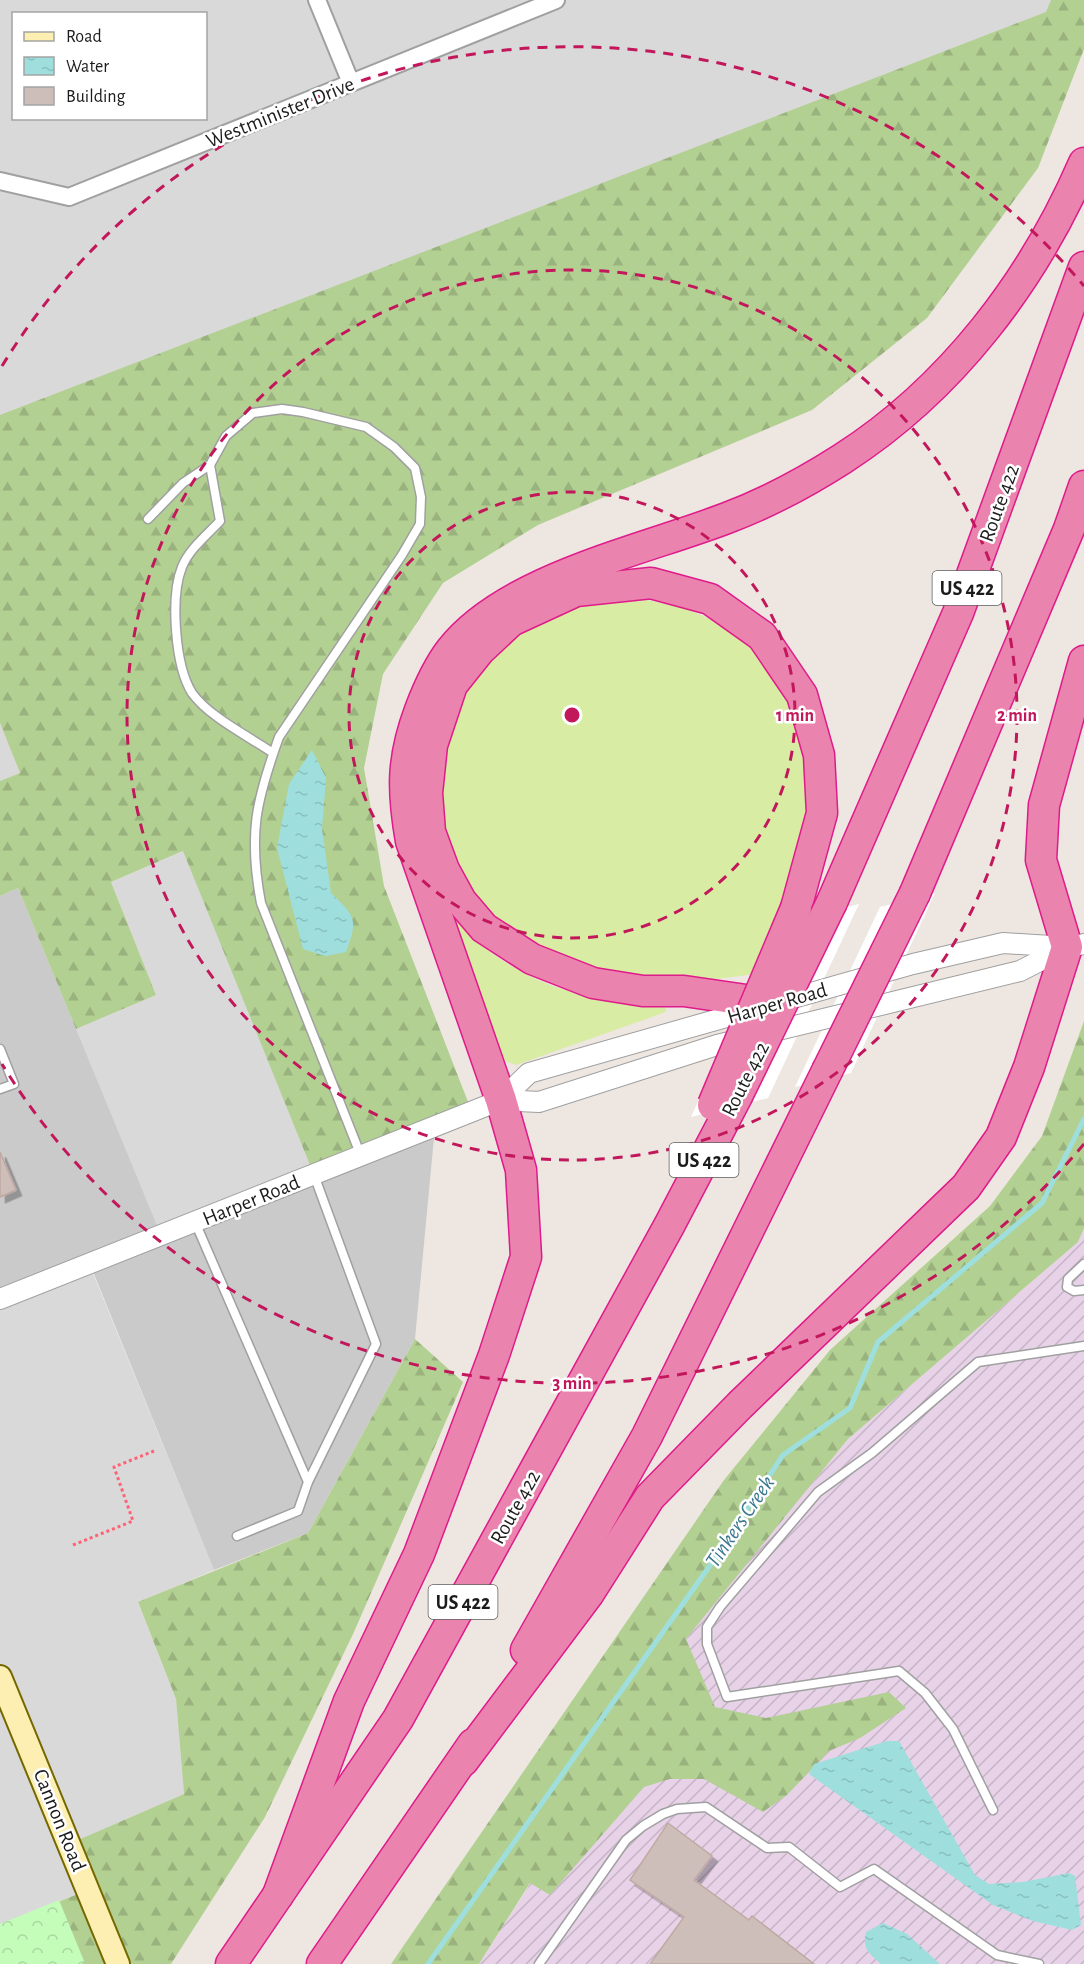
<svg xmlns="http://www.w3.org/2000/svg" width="1084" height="1964" font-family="'Alegreya Sans',sans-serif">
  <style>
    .residential { fill: #dad9d9; fill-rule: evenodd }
    .industrial { fill: url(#industrial-furrows) }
    .religious { fill: #cacaca }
    .grass { fill: #d8eca3 }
    .forest { fill: url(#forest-firs) }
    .park { fill: url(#park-crowns) }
    .water { fill: url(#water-ripples) }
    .pier { fill: #fff }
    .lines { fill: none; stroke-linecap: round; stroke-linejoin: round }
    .stream { stroke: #9edfde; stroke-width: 5 }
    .building { fill: #cebeba; stroke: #c0a9a3; stroke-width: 1.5; filter: url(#shadow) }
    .service-casing { stroke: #a0a0a0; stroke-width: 11 }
    .minor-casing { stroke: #a0a0a0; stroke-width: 20 }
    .tertiary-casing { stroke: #a0a0a0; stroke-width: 22 }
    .secondary-casing { stroke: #766800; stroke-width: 26 }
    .motorway-casing { stroke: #df1b8b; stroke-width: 33 }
    .path { stroke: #ff6175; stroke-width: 3; stroke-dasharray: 3 3; stroke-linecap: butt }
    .service { stroke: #fff; stroke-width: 8 }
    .minor { stroke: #fff; stroke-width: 16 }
    .tertiary { stroke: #fff; stroke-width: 20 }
    .secondary { stroke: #fcefb1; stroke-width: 22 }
    .motorway { stroke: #ea84ae; stroke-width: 30 }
    .motorway-bridge-casing { stroke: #df1b8b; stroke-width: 33; stroke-linecap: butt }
    .motorway-bridge { stroke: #ea84ae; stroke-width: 30 }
    .ring { fill: none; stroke: #c2185b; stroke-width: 3; stroke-dasharray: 10 8 }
    .labels { text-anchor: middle; stroke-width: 5; stroke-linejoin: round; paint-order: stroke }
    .shield { fill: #fff; stroke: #606060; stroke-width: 1.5 }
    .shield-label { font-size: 20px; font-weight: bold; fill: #1c1c1c }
    .street-label { font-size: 21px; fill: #1c1c1c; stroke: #fff }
    .water-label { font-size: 22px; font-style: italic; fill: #3a7990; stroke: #fff }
    .centre { fill: #c2185b; stroke: #fff; stroke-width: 3 }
    .ring-label { font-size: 18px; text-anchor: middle; font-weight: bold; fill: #c2185b; stroke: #fff; stroke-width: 5; stroke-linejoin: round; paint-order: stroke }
  </style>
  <defs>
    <pattern id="industrial-furrows" width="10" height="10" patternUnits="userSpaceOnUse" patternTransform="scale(1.5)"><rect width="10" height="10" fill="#e7d2e8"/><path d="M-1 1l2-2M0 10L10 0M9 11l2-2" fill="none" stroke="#c6b4c6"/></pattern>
    <pattern id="forest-firs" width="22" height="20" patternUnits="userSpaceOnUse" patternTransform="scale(1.5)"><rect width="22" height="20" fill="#b3d093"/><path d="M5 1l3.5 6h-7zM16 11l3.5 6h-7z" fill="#99b27e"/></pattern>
    <pattern id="park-crowns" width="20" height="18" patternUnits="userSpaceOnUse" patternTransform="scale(1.5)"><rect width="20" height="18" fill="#c4fcba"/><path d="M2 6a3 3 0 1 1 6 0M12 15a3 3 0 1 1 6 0" fill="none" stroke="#a8d79f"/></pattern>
    <pattern id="water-ripples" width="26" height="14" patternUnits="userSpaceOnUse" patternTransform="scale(1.5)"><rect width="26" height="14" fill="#9edfde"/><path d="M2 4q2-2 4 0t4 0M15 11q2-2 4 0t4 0" fill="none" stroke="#88bfbe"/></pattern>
    <filter id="shadow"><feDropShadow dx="5.5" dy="5.5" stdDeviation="0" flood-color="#0004"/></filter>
  </defs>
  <rect width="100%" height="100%" fill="#eee7e1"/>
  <!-- residential -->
  <g class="residential">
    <path d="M0 0H1079L0 443ZM14 14H206V118H14Z"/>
    <path d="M0 723 20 773 0 781Z"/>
    <path d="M184 851 314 1175 161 1235 76 1029 156 995 111 882Z"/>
    <path d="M89 1264 214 1570 138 1603 176 1699 184 1794 70 1844 88 1890 0 1925V1299Z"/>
  </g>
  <!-- industrial -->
  <path class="industrial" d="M1084 1228V1964H479L692 1630 848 1439 1078 1242Z"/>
  <!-- religious -->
  <path class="religious" d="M18 888 161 1235 435 1127 415 1339 308 1533 214 1570 90 1264 0 1299V896Z"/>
  <!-- grass -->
  <g class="grass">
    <path d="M604 599 647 600 687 609 712 620 751 648 789 694 809 761 806 829 778 925 756 974 692 982 592 975 488 922 438 827 446 719 461 687 513 633 558 611Z"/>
    <path d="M450 909C461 921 471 937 484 947 540 991 595 1002 665 1002L666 1012 516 1065 502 1060Z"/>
  </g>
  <!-- forest -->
  <g class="forest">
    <path d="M1051 0H1084V49L1038 168 927 318 812 410 538 525 443 583 383 674 364 768 384 886 472 1112 314 1175 183 851 111 882 156 995 76 1029 18 888 0 896V781L20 773 0 723V415L1046 12Z"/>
    <path d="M1084 1021V1228L1078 1242 848 1439 686 1639 715 1707 766 1718 889 1692 906 1708 860 1738 829 1751 787 1795 763 1812 704 1779H670L644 1787 550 1895 530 1883 479 1964H391L724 1480 830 1350 990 1206 1042 1136Z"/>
    <path d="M415 1339 463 1382 354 1632 265 1817 171 1964H0V1925L88 1890 69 1844 184 1794 176 1699 138 1602 308 1533Z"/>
  </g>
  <!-- park -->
  <path class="park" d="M59 1900 84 1961 82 1964H0V1924Z"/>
  <!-- water -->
  <g class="water">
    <path d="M312 750 326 778 322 829 331 893C356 917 358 919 346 952L325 956 303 949 277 848 289 784Z"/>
    <path d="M887 1741H899L975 1875 989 1884 1023 1882 1069 1873 1075 1876 1081 1925 1072 1930 1033 1921 993 1905 809 1774 814 1764Z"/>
    <path d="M883 1923 907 1934 940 1964H881C869 1953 862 1949 866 1932Z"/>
  </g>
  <!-- pier -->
  <g class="pier">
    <path d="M935 893 851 1073 795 1087 880 907Z"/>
    <path d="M859 904 768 1098 691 1117 778 925Z"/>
  </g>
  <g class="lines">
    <!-- stream -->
    <path class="stream" d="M428 1964 711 1564 783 1455 850 1408 878 1342 1042 1203 1084 1119"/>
  </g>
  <!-- building -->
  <g class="building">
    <path d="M0 1152 16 1190 0 1197Z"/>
    <path d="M668 1823 712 1856 694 1880 749 1920 752 1916 814 1964H650L684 1917 630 1880Z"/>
  </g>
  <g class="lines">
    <!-- service casing -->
    <g class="service-casing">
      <g id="service">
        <path d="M148 519 183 483 210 465"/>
        <path d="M273 753C250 737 209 717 192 693 175 666 170 597 182 567 189 549 207 535 220 521L210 465 226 436 253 413 282 409 303 412 366 427 394 447 415 468 421 497 420 524 402 555 279 737C256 801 248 834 261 903L361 1156"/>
        <path d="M0 1049 14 1084 0 1089"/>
        <path d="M195 1222 308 1482 376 1344 314 1175"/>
        <path d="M1084 1264 1068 1279 1067 1287 1074 1291 1084 1290"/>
        <path d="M237 1536 298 1511 308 1482"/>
        <path d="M993 1810 953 1729 925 1693 899 1671 727 1697 707 1644V1627L720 1607 818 1492 872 1453 978 1362 1084 1346"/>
        <path d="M539 1964 626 1840 643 1826 663 1814 677 1809 706 1807 767 1848 789 1847 840 1887 874 1869 997 1955 1039 1964"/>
      </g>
    </g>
    <!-- minor casing -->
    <g class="minor-casing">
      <g id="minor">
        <path d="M317 0 351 83"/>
        <path d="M0 181 69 197 556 0"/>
      </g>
    </g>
    <!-- tertiary casing -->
    <g class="tertiary-casing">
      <g id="tertiary">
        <path d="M501 1100 539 1102 717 1045 1020 971 1065 948"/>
        <path d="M0 1299 501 1100 529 1073 913 964 1003 943 1067 947 1084 944"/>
      </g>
    </g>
    <!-- secondary casing -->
    <g class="secondary-casing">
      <path id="secondary" d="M0 1677 118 1964"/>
    </g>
    <!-- motorway casing -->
    <g class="motorway-casing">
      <g id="motorway">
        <path d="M915 893 1069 529 1084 486"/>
        <path d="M832 902 958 613 1084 267"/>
        <path d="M773 1004 684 991H643L593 983 532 959 484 928 461 901 444 870 430 832 427 793 432 745 452 685 480 650 511 621 576 591 651 583 710 599 762 636 802 695 819 755 822 813 796 908"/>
        <path d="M526 1650 647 1436 827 1071"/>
        <path d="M463 1761 589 1593 650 1497 740 1405 966 1187 1001 1137 1029 1067 1067 947 1041 860 1044 805 1084 661"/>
        <path d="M278 1895 349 1701 419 1554 494 1355 526 1257 521 1170 501 1100 411 841C402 790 402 758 420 710 428 689 437 668 451 650 506 579 644 550 727 518 767 503 806 482 842 459 951 389 1033 281 1084 163"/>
        <path d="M231 1964 398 1719 670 1224 737 1096"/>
        <path d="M322 1964 473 1744"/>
      </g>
    </g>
    <!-- path -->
    <path class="path" d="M73 1545 133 1521 114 1467 154 1451"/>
    <!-- service -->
    <use href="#service" class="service"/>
    <!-- minor -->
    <use href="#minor" class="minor"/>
    <!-- tertiary -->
    <use href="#tertiary" class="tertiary"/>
    <!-- secondary -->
    <use href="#secondary" class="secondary"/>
    <!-- motorway -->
    <use href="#motorway" class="motorway"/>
    <!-- motorway-bridge casing -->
    <g class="motorway-bridge-casing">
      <g id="motorway-bridge">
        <path d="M827 1071 915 893"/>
        <path d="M737 1096 832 902"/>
        <path d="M713 1105 796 908"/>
      </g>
    </g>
    <!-- motorway-bridge -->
    <use href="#motorway-bridge" class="motorway-bridge"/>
  </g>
  <!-- distance rings -->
  <g class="ring">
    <circle cx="572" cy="715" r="223"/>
    <circle cx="572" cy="715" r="445"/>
    <path d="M1084 1144A668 668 0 0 1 2 1064M2 366A668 668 0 0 1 1084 286"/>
  </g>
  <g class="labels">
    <!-- shield labels -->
    <g class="shield">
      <rect x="932.5" y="571" width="69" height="34" rx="4.5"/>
      <rect x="669.5" y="1143" width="69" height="34" rx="4.5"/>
      <rect x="428.5" y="1585" width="69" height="34" rx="4.5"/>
    </g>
    <g class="shield-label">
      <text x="967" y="595">US 422</text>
      <text x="704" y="1167">US 422</text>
      <text x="463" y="1609">US 422</text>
    </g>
    <!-- street labels -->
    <g class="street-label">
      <text transform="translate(280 112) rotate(-22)" y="7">Westminister Drive</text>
      <text transform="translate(999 503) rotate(-70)" y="7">Route 422</text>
      <text transform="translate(777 1003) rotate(-16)" y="7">Harper Road</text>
      <text transform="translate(745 1079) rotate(-63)" y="7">Route 422</text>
      <text transform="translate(251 1200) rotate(-22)" y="7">Harper Road</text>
      <text transform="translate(515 1507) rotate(-61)" y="7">Route 422</text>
      <text transform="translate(60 1820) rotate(68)" y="7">Cannon Road</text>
    </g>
    <!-- water labels -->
    <g class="water-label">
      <text transform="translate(739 1521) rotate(-56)" y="8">Tinkers Creek</text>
    </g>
  </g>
  <circle cx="572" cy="715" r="9" class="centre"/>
  <g class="ring-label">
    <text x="795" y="721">1 min</text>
    <text x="1017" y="721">2 min</text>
    <text x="572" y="1389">3 min</text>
  </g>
  <!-- legend -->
  <rect x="12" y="12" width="195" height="108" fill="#ffffff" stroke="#a4a4a4" stroke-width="1.5"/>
  <rect x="24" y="32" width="30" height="9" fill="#fcefb1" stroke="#a4a4a4" stroke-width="1.5"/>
  <text x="66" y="42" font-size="18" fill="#1c1c1c">Road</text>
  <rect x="24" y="57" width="30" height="18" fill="url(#water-ripples)" stroke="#a4a4a4" stroke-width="1.5"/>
  <text x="66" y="72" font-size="18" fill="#1c1c1c">Water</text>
  <rect x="24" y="87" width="30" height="18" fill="#cebeba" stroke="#a4a4a4" stroke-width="1.5"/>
  <text x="66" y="102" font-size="18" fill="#1c1c1c">Building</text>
</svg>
